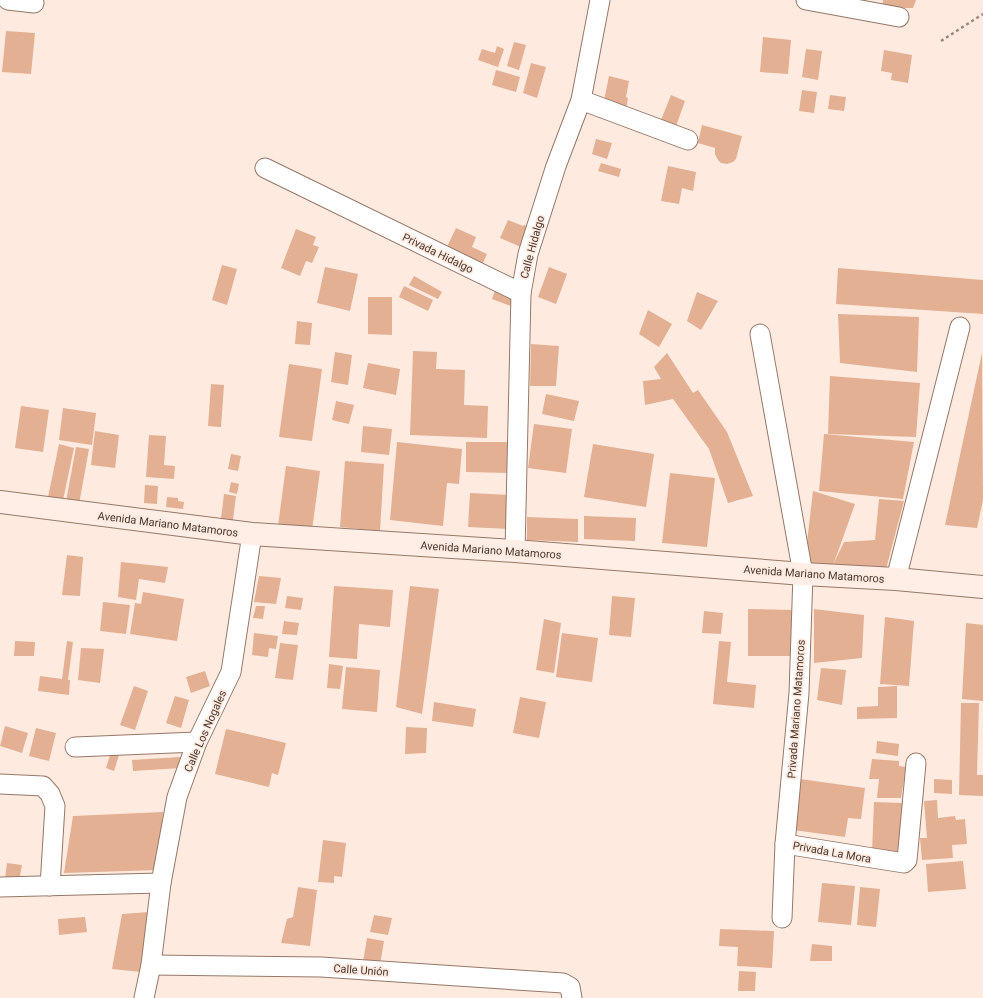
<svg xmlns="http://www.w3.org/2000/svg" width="983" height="998" font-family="Roboto,sans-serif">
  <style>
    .building { fill: #e3b093 }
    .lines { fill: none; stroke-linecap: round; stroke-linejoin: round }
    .street-casing { stroke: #967868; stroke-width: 21 }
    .secondary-casing { stroke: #967868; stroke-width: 24 }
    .path { stroke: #9c8a82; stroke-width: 2.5; stroke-dasharray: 3 3; stroke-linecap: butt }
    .street { stroke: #fff; stroke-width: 19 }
    .secondary { stroke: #feeee5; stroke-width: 22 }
    .labels { text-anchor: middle; stroke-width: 3.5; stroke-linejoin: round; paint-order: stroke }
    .street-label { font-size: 11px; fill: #463831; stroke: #ffeadf }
  </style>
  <rect width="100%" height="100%" fill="#ffeadf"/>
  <!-- building -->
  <g class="building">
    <path d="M883 0H916L913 8H882Z"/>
    <path d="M6 31 35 33 31 74 2 72Z"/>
    <path d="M763 37 791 40 788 74 760 72Z"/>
    <path d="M514 42 526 45 519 70 507 66Z"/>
    <path d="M497 46 504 49 498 67 478 60 482 49 495 53Z"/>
    <path d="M806 49 822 51 818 80 802 77Z"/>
    <path d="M884 50 912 55 908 83 891 80 892 73 881 71Z"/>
    <path d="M531 63 546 67 537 98 523 93Z"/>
    <path d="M496 70 520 77 516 92 492 85Z"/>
    <path d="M609 76 629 81 626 97 628 98 626 110 603 105Z"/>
    <path d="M802 90 817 92 814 113 799 111Z"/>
    <path d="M671 95 685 101 676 126 661 120Z"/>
    <path d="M830 95 846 97 844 111 828 109Z"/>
    <path d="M702 125 742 136 736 159 733 162 727 164 721 163 718 160 715 154V148L698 143Z"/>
    <path d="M596 139 612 143 607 159 592 154Z"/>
    <path d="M601 163 621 169 619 177 598 171Z"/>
    <path d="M668 166 696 172 693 191 682 188 679 204 661 201Z"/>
    <path d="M508 220 523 226 524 225 531 228 523 248 500 238Z"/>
    <path d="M456 228 476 237 472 247 487 254 481 267 445 251Z"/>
    <path d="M296 229 316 237 313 245 319 247 312 263 306 261 300 276 281 268Z"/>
    <path d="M222 265 237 269 227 305 212 300Z"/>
    <path d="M325 267 358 274 350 311 317 303Z"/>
    <path d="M549 267 567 274 556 304 538 297Z"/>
    <path d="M838 268 983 280V314L836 304Z"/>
    <path d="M414 276 442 292 438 299 409 285Z"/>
    <path d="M497 285 515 292 511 306 492 299Z"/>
    <path d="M404 286 433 300 428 311 399 297Z"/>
    <path d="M697 292 718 301 701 330 687 321Z"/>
    <path d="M368 297H392V335L368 334Z"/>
    <path d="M648 310 672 324 659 347 639 334Z"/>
    <path d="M838 314 919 317 917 372 840 363Z"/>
    <path d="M297 321 312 323 310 345 295 344Z"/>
    <path d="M531 344 559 346 556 386H530Z"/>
    <path d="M413 351 437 352 436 369 465 370 464 405 488 406 487 438 410 435Z"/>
    <path d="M335 352 352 355 348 385 331 382Z"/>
    <path d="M667 353 693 393 698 390 727 432 753 496 728 503 709 449 673 399 645 405 643 381 661 379 654 367Z"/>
    <path d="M982 353 983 500 977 528 945 525Z"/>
    <path d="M368 363 400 369 396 395 363 388Z"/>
    <path d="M289 364 322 369 312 441 279 437Z"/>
    <path d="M830 376 920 383 916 437 828 434Z"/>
    <path d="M211 384 224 385 221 427 208 426Z"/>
    <path d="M546 394 579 401 574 421 542 414Z"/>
    <path d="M336 401 354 405 349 424 332 420Z"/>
    <path d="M21 406 49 410 43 452 15 448Z"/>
    <path d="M63 408 96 413 92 445 59 440Z"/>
    <path d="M534 424 572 429 566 473 528 468Z"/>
    <path d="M363 426 392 429 389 455 361 452Z"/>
    <path d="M95 431 119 435 115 468 91 465Z"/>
    <path d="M824 434 914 442 903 499 819 491Z"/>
    <path d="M149 435 166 436 164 465 175 466 174 479 146 477Z"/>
    <path d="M397 442 462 449 459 484 447 483 443 526 390 520Z"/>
    <path d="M466 442H508V473L466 472Z"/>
    <path d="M59 444 74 448 62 505 47 502Z"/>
    <path d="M593 444 654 454 646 507 584 497Z"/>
    <path d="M76 447 89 449 78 510 65 507Z"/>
    <path d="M231 454 241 456 238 471 228 469Z"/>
    <path d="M345 461 384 464 380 531 340 527Z"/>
    <path d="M286 466 320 471 312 530 278 526Z"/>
    <path d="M670 473 715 478 707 547 662 543Z"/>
    <path d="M231 482 239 484 237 494 229 492Z"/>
    <path d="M145 485 158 486 157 504 144 503Z"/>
    <path d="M813 491 855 504 831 571 804 568Z"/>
    <path d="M470 493 511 495 509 529 468 527Z"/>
    <path d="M224 494 236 496 232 528 220 527Z"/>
    <path d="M167 497 178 498V501L184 502 183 509 166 507Z"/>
    <path d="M879 499 904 501 886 569 833 565 844 542 875 540Z"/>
    <path d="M584 516 636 518 635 541 584 539Z"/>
    <path d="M527 517 578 519V542L527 540Z"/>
    <path d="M67 555 83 557 80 596 62 595Z"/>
    <path d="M121 562 168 567 165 583 139 579 136 600 118 597Z"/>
    <path d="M259 576 281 578 276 604 254 602Z"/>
    <path d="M334 586 393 590 390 627 359 624 357 659 329 657Z"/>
    <path d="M410 586 439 589 422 714 396 707Z"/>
    <path d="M143 592 184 599 177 641 130 634 135 603 141 604Z"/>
    <path d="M287 596 303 598 301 610 285 608Z"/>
    <path d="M612 596 635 598 631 637 609 635Z"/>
    <path d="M103 602 130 605 126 634 100 631Z"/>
    <path d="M256 606H265L263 619 253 618Z"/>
    <path d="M748 609 795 610 794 656H748Z"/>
    <path d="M814 609 864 615 862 658 814 663Z"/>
    <path d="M704 611 723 613 721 634 702 633Z"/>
    <path d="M885 617 914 621 909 686 880 684Z"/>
    <path d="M544 619 561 623 554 673 536 670Z"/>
    <path d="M284 621 299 623 297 635 282 634Z"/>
    <path d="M966 623 983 625V701L962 699Z"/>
    <path d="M254 633 278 636 276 649 269 648 268 657 252 655Z"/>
    <path d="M562 633 598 638 592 682 556 677Z"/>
    <path d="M15 641 35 642 34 656H14Z"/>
    <path d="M67 641 73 642 68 680H70L69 695 38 691 40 676 62 679Z"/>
    <path d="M719 641 731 642 727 682 756 685 754 708 713 704Z"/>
    <path d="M280 643 298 645 293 680 275 678Z"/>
    <path d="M81 648 104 649 100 683 78 680Z"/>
    <path d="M329 664 343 666 340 689 327 688Z"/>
    <path d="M346 667 380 670 377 712 342 709Z"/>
    <path d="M821 668 846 670 842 705 817 700Z"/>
    <path d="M205 671 210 686 191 693 186 677Z"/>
    <path d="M134 686 148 691 135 730 120 725Z"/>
    <path d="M897 686V718L857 719V707L878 706V687Z"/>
    <path d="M175 696 189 700 181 728 166 723Z"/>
    <path d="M520 697 546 702 539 738 513 733Z"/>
    <path d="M434 702 476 709 473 727 432 721Z"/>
    <path d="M961 703H979L977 775H983V796L959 795Z"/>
    <path d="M5 726 28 733 22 753 0 746Z"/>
    <path d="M406 727 427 728 426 753 405 754Z"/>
    <path d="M36 728 56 733 49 761 29 756Z"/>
    <path d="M226 729 286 743 278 775 272 773 269 787 215 774Z"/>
    <path d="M877 741 899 744 898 756 876 753Z"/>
    <path d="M111 752 119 755 114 771 106 768Z"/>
    <path d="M180 757 181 768 133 771 132 760Z"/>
    <path d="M872 759 899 761V766L906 767 901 798H877L879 779H869Z"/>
    <path d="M800 779 865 788 861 819 848 818 845 837 793 830Z"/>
    <path d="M934 779 952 780V794L934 793Z"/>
    <path d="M937 800 938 818 955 816 956 820 965 819 967 844 952 845 953 858 922 860 920 838H927L924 801Z"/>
    <path d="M874 802 902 803 900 854 872 852Z"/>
    <path d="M163 812 158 870 64 873 73 816Z"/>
    <path d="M323 840 346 843 342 877 334 876V883L318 882Z"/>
    <path d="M963 861 966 889 928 892 926 864Z"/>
    <path d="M7 863 22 865 19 881 5 879Z"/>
    <path d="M822 883 855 886 851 925 818 922Z"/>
    <path d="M298 887 317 890 310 946 281 943 287 919 293 917Z"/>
    <path d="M860 887 880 889 876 927 857 925Z"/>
    <path d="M149 912 141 972 112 969 122 914Z"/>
    <path d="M374 915 392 918 388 935 370 932Z"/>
    <path d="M85 917 87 932 59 935 58 919Z"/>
    <path d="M720 929 774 931 772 968 737 966 738 947 719 946Z"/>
    <path d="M367 938 384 941 380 965 363 962Z"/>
    <path d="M812 944 832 946V961H810Z"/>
    <path d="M739 971 756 972 755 991H738Z"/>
  </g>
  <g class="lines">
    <!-- street casing -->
    <g class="street-casing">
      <g id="street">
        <path d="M8 0 34 3"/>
        <path d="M806 0 899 17"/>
        <path d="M581 100 688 140"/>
        <path d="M265 168 521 293"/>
        <path d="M760 334 803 574 799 693 785 844 782 918"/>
        <path d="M515 551 521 293 528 254 556 166 581 100 600 0"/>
        <path d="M896 579 960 327"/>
        <path d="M75 747 197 742"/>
        <path d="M0 784 43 786 50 794 55 806 50 886"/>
        <path d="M785 844 904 863 907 860 916 763"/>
        <path d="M0 887 161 883"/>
        <path d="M151 965 321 967 563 983 570 987 572 998"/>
        <path d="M144 998 151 965 161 883 177 797 197 742 231 672 252 534"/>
      </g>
    </g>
    <!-- secondary casing -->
    <g class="secondary-casing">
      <path id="secondary" d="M0 502 252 534 515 551 803 574 896 579 983 587"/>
    </g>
    <!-- path -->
    <path class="path" d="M941 41 983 14"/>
    <!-- street -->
    <use href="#street" class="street"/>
    <!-- secondary -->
    <use href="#secondary" class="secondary"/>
  </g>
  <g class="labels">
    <!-- street labels -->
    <g class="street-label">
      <text transform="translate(532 247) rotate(-75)" y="4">Calle Hidalgo</text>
      <text transform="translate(438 253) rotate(26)" y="4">Privada Hidalgo</text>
      <text transform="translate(168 524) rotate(7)" y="4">Avenida Mariano Matamoros</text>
      <text transform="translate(491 550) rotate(4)" y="4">Avenida Mariano Matamoros</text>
      <text transform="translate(814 574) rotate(4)" y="4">Avenida Mariano Matamoros</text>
      <text transform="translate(796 709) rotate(-86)" y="4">Privada Mariano Matamoros</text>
      <text transform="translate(205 731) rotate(-66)" y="4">Calle Los Nogales</text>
      <text transform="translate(832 852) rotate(10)" y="4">Privada La Mora</text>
      <text transform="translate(361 970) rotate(4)" y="4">Calle Unión</text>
    </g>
  </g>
</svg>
